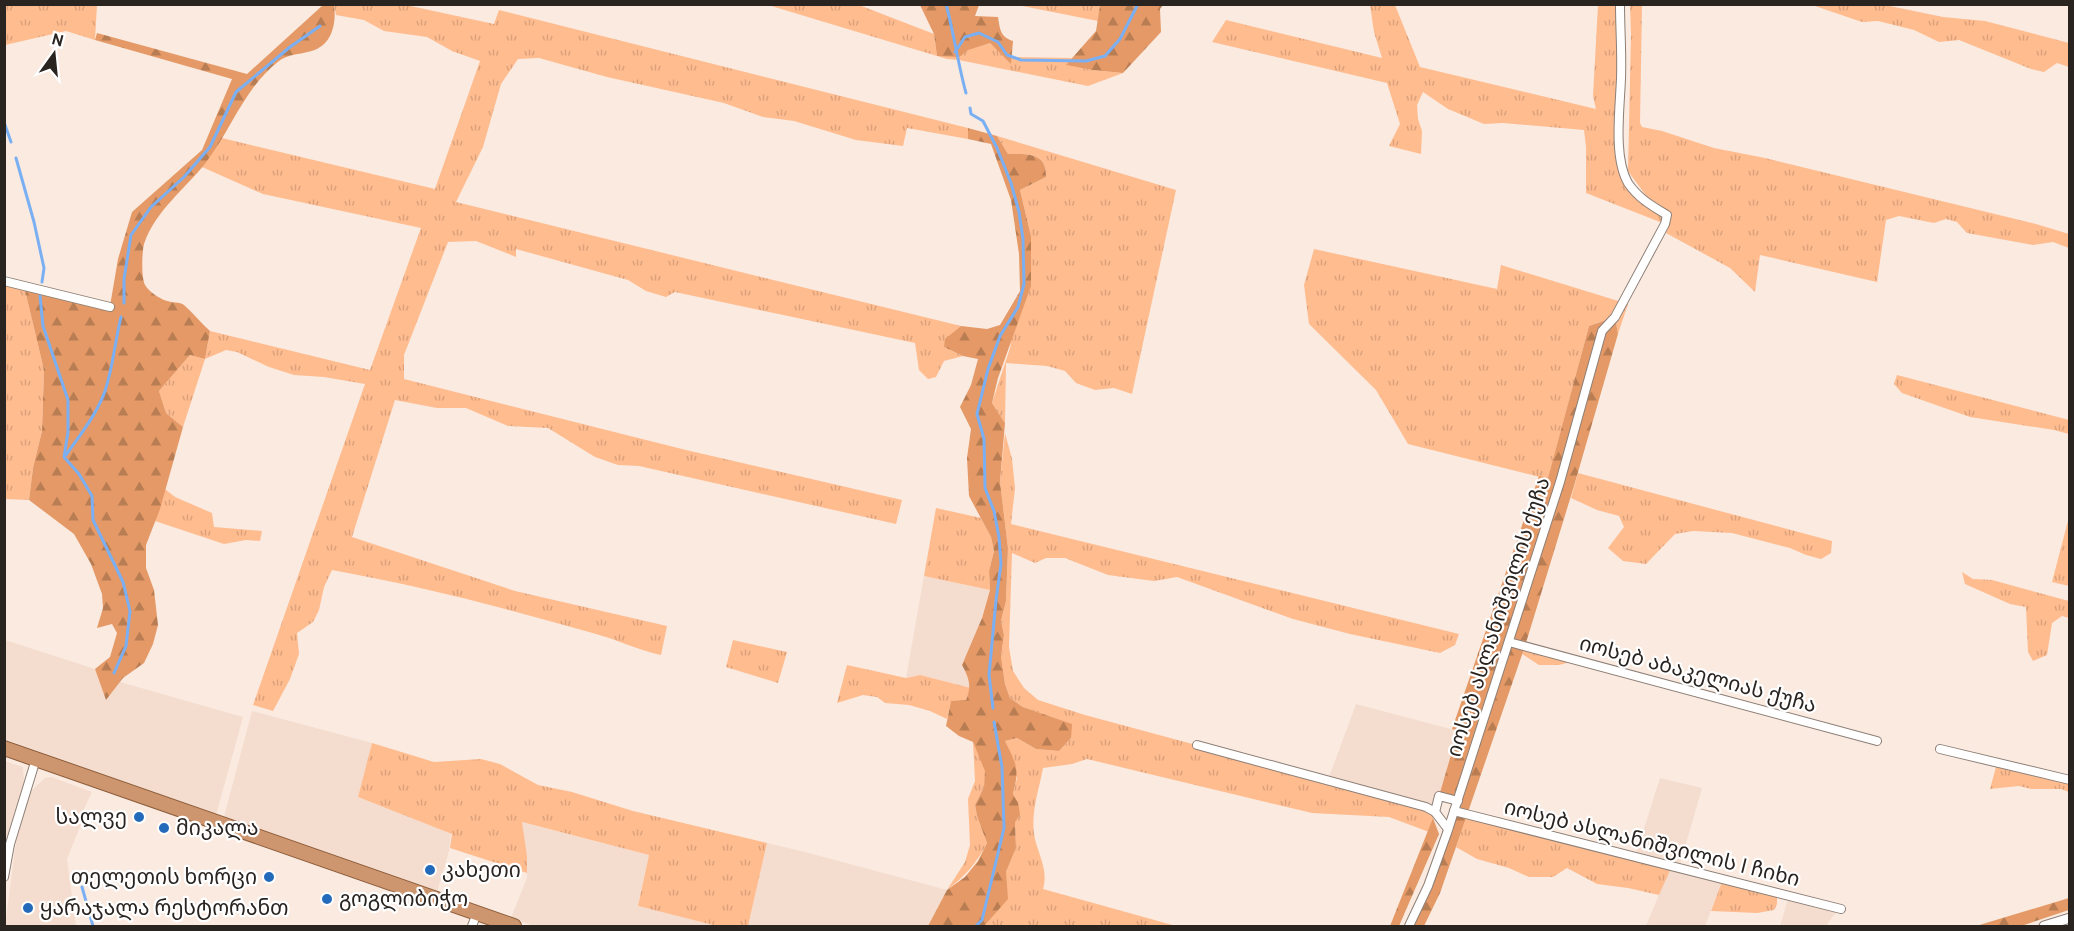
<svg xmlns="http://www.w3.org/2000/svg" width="2074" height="931" font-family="Overpass,'Noto Sans Georgian',sans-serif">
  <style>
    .built { fill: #f4ddce }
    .grass { fill: url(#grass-tufts) }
    .forest { fill: url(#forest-firs) }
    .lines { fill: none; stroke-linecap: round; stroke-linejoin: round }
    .stream { stroke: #7ab0f3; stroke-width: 3 }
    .minor-casing { stroke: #8d7f76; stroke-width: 10 }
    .tertiary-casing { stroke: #8d7f76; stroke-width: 11 }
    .trunk-casing { stroke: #8d5d3b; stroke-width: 16 }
    .minor { stroke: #fff; stroke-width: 8 }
    .tertiary { stroke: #fff; stroke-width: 9 }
    .trunk { stroke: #ce966e; stroke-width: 14 }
    .poi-dot { fill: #236aba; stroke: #fff; stroke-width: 2 }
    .labels { text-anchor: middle; stroke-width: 4.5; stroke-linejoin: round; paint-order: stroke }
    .street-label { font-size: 21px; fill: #2a2420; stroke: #fff }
    .poi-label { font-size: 21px; fill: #2a2420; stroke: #fff; text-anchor: start }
  </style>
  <defs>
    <pattern id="grass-tufts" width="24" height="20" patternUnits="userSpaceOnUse" patternTransform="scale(1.5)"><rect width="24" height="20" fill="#ffbc8f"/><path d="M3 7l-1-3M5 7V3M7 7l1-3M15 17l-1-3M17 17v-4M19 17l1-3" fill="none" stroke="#dba17b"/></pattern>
    <pattern id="forest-firs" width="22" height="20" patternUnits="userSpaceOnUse" patternTransform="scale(1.5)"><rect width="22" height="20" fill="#e49966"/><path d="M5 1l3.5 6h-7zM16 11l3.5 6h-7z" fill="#b97d54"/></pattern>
  </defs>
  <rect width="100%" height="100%" fill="#faeae0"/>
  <!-- built -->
  <g class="built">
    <path d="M924 576 990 590 976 635 962 665 968 677 971 688 920 675 906 678Z"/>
    <path d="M5 640 95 669 106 700 120 682 243 717 216 815 5 739Z"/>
    <path d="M1356 704 1458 731 1435 812 1328 780Z"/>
    <path d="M252 711 372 743 358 797 451 833 449 851 437 892 224 817Z"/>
    <path d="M5 761 23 767 24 782 5 854Z"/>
    <path d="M51 777 92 792 78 822 81 824 67 859 76 926H5L16 842 30 792 45 778Z"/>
    <path d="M1660 778 1702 788 1679 868 1723 879 1705 926H1646L1671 866 1635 857Z"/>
    <path d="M521 822 649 855 638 906 717 926H534L511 918 527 878V856Z"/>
    <path d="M767 843 805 852 947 890 928 926H748Z"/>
    <path d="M1789 896 1839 908 1826 926H1780Z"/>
  </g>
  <!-- grass -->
  <g class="grass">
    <path d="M72 4 75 6 97 5 95 40 66 31 5 45 4 5Z"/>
    <path d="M1012 4 1100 5 1098 21Z"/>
    <path d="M334 5H406L494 24 499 10 968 128V139L907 128 903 146 856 140 794 121 763 117 724 103 607 77 539 58 518 59 501 84 483 147 456 202 961 326 946 339 944 347 963 356 944 361 936 377 928 379 919 370 915 343 675 292 666 297 646 291 628 280 516 249V257L476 241 448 242 404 355V379L686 450 902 500 896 524 639 466 618 465 595 457 548 428 508 426 466 408H437L395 400 352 537 515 591 667 626 661 655C638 650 618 640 596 634 509 609 421 586 332 570L324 587 319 610 313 622 297 633 299 654 290 679 273 711 253 705 365 384 324 377 294 375 269 367 237 352 226 350 205 359 183 427 166 413 159 391 190 355 205 359 210 331 370 370 421 228 263 194 202 167 222 138 435 189 480 61 452 51 427 37 384 31 364 20 336 15Z"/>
    <path d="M768 5H859L934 34 937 56 990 43 1011 63V57L1072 58 1067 65 1092 70 1123 73 1088 86 959 60 947 59Z"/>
    <path d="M1370 5H1395L1420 67 1596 109 1593 96 1598 5H1620L1621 153 1629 183 1667 215 1665 224 1586 193V147L1584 130 1503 123 1484 124 1448 109 1423 92 1417 105 1418 119 1422 131 1421 154 1389 146 1400 124 1387 83 1212 42 1226 20 1382 58 1374 32Z"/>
    <path d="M1630 5H1642L1640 123 1642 127 1662 131 1714 148 1765 158 2036 224 2069 234V248L2053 242 2033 245 1967 233 1957 222 1946 219 1934 223 1899 216 1886 220 1877 282 1760 255 1755 292 1730 268 1666 233 1672 215 1660 205 1647 197 1628 171 1631 34Z"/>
    <path d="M1812 5H1885L1943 17 1985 21 2069 43V67L2057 63 2044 72 2031 69 1959 40 1939 42 1914 30 1878 21 1862 22Z"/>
    <path d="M997 136 1176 190 1132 394 1114 388 1095 390 1076 383 1065 371 1047 366 1006 363 1005 423 992 403 1010 348 1031 236 1020 190 1046 177C1047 152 1027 154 1008 154Z"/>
    <path d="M1314 249 1497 289 1501 265 1628 304 1618 334 1615 317 1589 326 1548 479 1408 444 1376 390 1309 324 1304 285Z"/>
    <path d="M4 281 24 286 44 370 42 431 33 468 29 500 5 499Z"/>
    <path d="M1897 375 2069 420V434L2054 430 1970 417 1902 393 1894 384Z"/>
    <path d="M1005 433 1012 459 1015 488 1011 524 1459 634 1455 645 1440 653 1350 634 1293 619 1177 577 1154 581 1108 575 1065 558H1046L1035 563 1012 553 1009 647 1013 671 1024 688 1038 700 1085 715 1426 807 1435 812 1429 832 1389 817 1312 813 1087 759 1072 764 1043 768C1039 790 1031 811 1034 834 1037 853 1049 869 1043 889L1176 926H984L1006 893V872L1016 848 1015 822 1018 802 1013 794 1017 778 1005 741 1017 738 1036 749 1059 751 1071 738V724L1023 707 1010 698 1005 684 1001 656 1004 635 1001 621 1006 601 1008 548 1000 482Z"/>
    <path d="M1578 473 1832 541 1831 553 1821 559 1806 555 1790 548 1732 533 1693 531 1675 534 1646 564 1623 561 1608 548 1624 527 1619 516 1597 510 1571 498Z"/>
    <path d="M165 489 175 497 212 513 214 527 262 531 260 541 246 540 224 544 155 521Z"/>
    <path d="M936 508 981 518 991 537 994 551 989 571 990 590 924 576Z"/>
    <path d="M2069 517V586L2052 582Z"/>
    <path d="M1962 572 1973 579 1992 580 2069 601V618L2062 616 2052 623 2047 655 2033 661 2028 652 2026 607 2010 604 1965 584Z"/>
    <path d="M733 640 787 652 778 683 726 667Z"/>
    <path d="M1525 646 1578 660 1559 665H1539L1522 654Z"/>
    <path d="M847 665 906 678 920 675 971 688 966 700 951 702 947 719 930 711 909 705 885 703 877 697 863 695 837 703Z"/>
    <path d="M973 742 986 771 984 787 975 805 977 816 987 843C976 864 965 876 947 890L965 862 970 845 968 799 975 781Z"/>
    <path d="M372 743 434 762 481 759 500 764 538 785 572 792 633 811 767 843 748 926H717L638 906 649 855 522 822 527 856V873L450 848 452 834 358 797Z"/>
    <path d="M1996 767 2069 784V792L2061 789H2031L2019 786 1990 789Z"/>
    <path d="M1467 815 1672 866 1659 895 1628 888 1597 884 1567 868 1553 877H1529L1509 868 1477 859 1456 847Z"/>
    <path d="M1723 879 1777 893V904L1774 910 1757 913 1711 911Z"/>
  </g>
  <!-- forest -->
  <g class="forest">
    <path d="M323 5H334C336 17 334 34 325 43 313 56 292 51 279 61 245 87 232 128 207 161 186 189 156 209 144 244 142 252 141 277 145 285 150 293 161 300 171 302 176 303 180 302 184 305 193 313 201 323 210 331L205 359 190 355 159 391 166 413 183 427 160 509 146 545V568L154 590 158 625 153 644 144 663 123 678 106 700 95 669 110 657 117 633 112 624 97 628 103 608 102 594 91 564 74 534 29 500 33 468 42 431 44 370 24 286 110 306 118 259 132 212 202 150 232 79 95 40 97 33 247 74Z"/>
    <path d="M920 5H979L975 16 998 17C1000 29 1000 37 1013 41L1011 64 990 43 968 50 959 57 937 56 934 34Z"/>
    <path d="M1100 5H1163L1160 9 1161 32 1123 73 1092 70 1066 65 1096 31Z"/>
    <path d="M968 128 997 136 1008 154C1027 154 1047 152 1046 177L1020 190 1031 236V286L998 378 992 403 1005 423 1000 482 1008 548 1006 601 1001 621 1004 635 1001 656 1005 684 1010 698 1023 707 1072 724 1071 738 1059 751 1036 749 1017 738 1005 741C1016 764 1020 768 1013 794L1018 802 1020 815 1015 822 1016 848 1006 872 1008 899 984 926H928L947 890 965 877 978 861 987 843 977 816 975 805 984 787 985 771 973 742 959 736 946 726 951 701 966 700C972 686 969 678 962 665L982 618 990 590 989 571 994 551 991 537 969 496 967 458 971 429 960 407 971 385 978 359 963 356 944 347 945 339 961 326 987 329 1000 325 1020 291 1019 254 1011 200 991 144 968 139Z"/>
    <path d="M1615 317 1618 334 1574 486 1525 646 1467 815 1454 811 1457 801 1439 796 1458 731 1452 729 1539 476 1548 478 1589 326Z"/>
    <path d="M1457 816 1466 818 1440 893 1424 926H1414L1432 888Z"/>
    <path d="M1433 818 1439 834 1399 926H1390Z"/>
    <path d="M2069 898V910L2021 926H1976Z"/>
  </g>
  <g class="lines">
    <!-- stream -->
    <g class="stream">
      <path d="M946 4C954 34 958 64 966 93"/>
      <path d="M955 52 965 37 979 33 998 42 1007 55 1021 60 1086 61 1105 56 1120 39 1138 4"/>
      <path d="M970 108 971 114 983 121 997 148 1011 183 1019 212 1023 239 1024 284 1018 307 1000 336 988 369 977 414 984 439 985 488 994 511 999 537 1001 564 996 600 989 675 993 708"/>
      <path d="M4 122 11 142"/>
      <path d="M16 158 34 222 44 268 42 282"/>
      <path d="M40 296 43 326 68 400V432L64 457 79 474 92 496 93 520 123 582 130 611 126 646 114 673"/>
      <path d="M124 303V279L131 235 151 207 184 177 210 147 236 92 290 47 320 26"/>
      <path d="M66 455C80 435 97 414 105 391 113 367 115 341 121 317"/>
      <path d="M82 887 93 926"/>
      <path d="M976 926 982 920 1004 828 1002 767 994 722"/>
    </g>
    <!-- minor casing -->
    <g class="minor-casing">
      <g id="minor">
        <path d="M4 281 110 307"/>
        <path d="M1509 642 1877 741"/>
        <path d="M1197 745 1426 807 1435 812 1439 796 1458 801"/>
        <path d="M1940 749 2070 780"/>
        <path d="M1454 811 1841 909"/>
        <path d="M1435 812 1448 829"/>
        <path d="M4 877 10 844 36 759"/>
        <path d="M472 926 477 913"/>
        <path d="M1409 926 1428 886 1447 833 1560 482 1602 331 1615 317 1665 224 1667 215C1652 206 1638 198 1628 183 1613 157 1620 108 1621 78 1622 54 1620 29 1620 4"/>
      </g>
    </g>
    <!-- tertiary casing -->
    <g class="tertiary-casing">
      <path id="tertiary" d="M2044 926 2070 918"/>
    </g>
    <!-- trunk casing -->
    <g class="trunk-casing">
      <path id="trunk" d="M4 748 514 926"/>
    </g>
    <!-- minor -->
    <use href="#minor" class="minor"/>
    <!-- tertiary -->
    <use href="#tertiary" class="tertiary"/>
    <!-- trunk -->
    <use href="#trunk" class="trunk"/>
  </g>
  <!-- markers -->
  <g class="poi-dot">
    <circle cx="139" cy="817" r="6"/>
    <circle cx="164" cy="828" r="6"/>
    <circle cx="430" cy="870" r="6"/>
    <circle cx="269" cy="877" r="6"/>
    <circle cx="327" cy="899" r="6"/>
    <circle cx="28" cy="908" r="6"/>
  </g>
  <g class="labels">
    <!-- street labels -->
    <g class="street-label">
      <text transform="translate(1498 617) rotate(-72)" y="7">იოსებ ასლანიშვილის ქუჩა</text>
      <text transform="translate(1698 674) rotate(15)" y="7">იოსებ აბაკელიას ქუჩა</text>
      <text transform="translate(1652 843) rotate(14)" y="7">იოსებ ასლანიშვილის I ჩიხი</text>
    </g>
    <!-- poi labels -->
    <g class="poi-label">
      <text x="127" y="824" text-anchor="end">სალვე</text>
      <text x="176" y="835">მიკალა</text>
      <text x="442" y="877">კახეთი</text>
      <text x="257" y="884" text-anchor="end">თელეთის ხორცი</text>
      <text x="339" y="906">გოგლიბიჭო</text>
      <text x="40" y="915">ყარაჯალა რესტორანთ</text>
    </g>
  </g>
  <!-- border -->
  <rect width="2074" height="931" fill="none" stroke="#2a2420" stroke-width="12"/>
  <!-- north arrow -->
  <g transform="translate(54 54) rotate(15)" stroke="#ffffff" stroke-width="4.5" paint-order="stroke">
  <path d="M0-4.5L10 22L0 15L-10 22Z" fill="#2a2420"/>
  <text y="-9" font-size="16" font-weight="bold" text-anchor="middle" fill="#2a2420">N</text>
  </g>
</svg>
